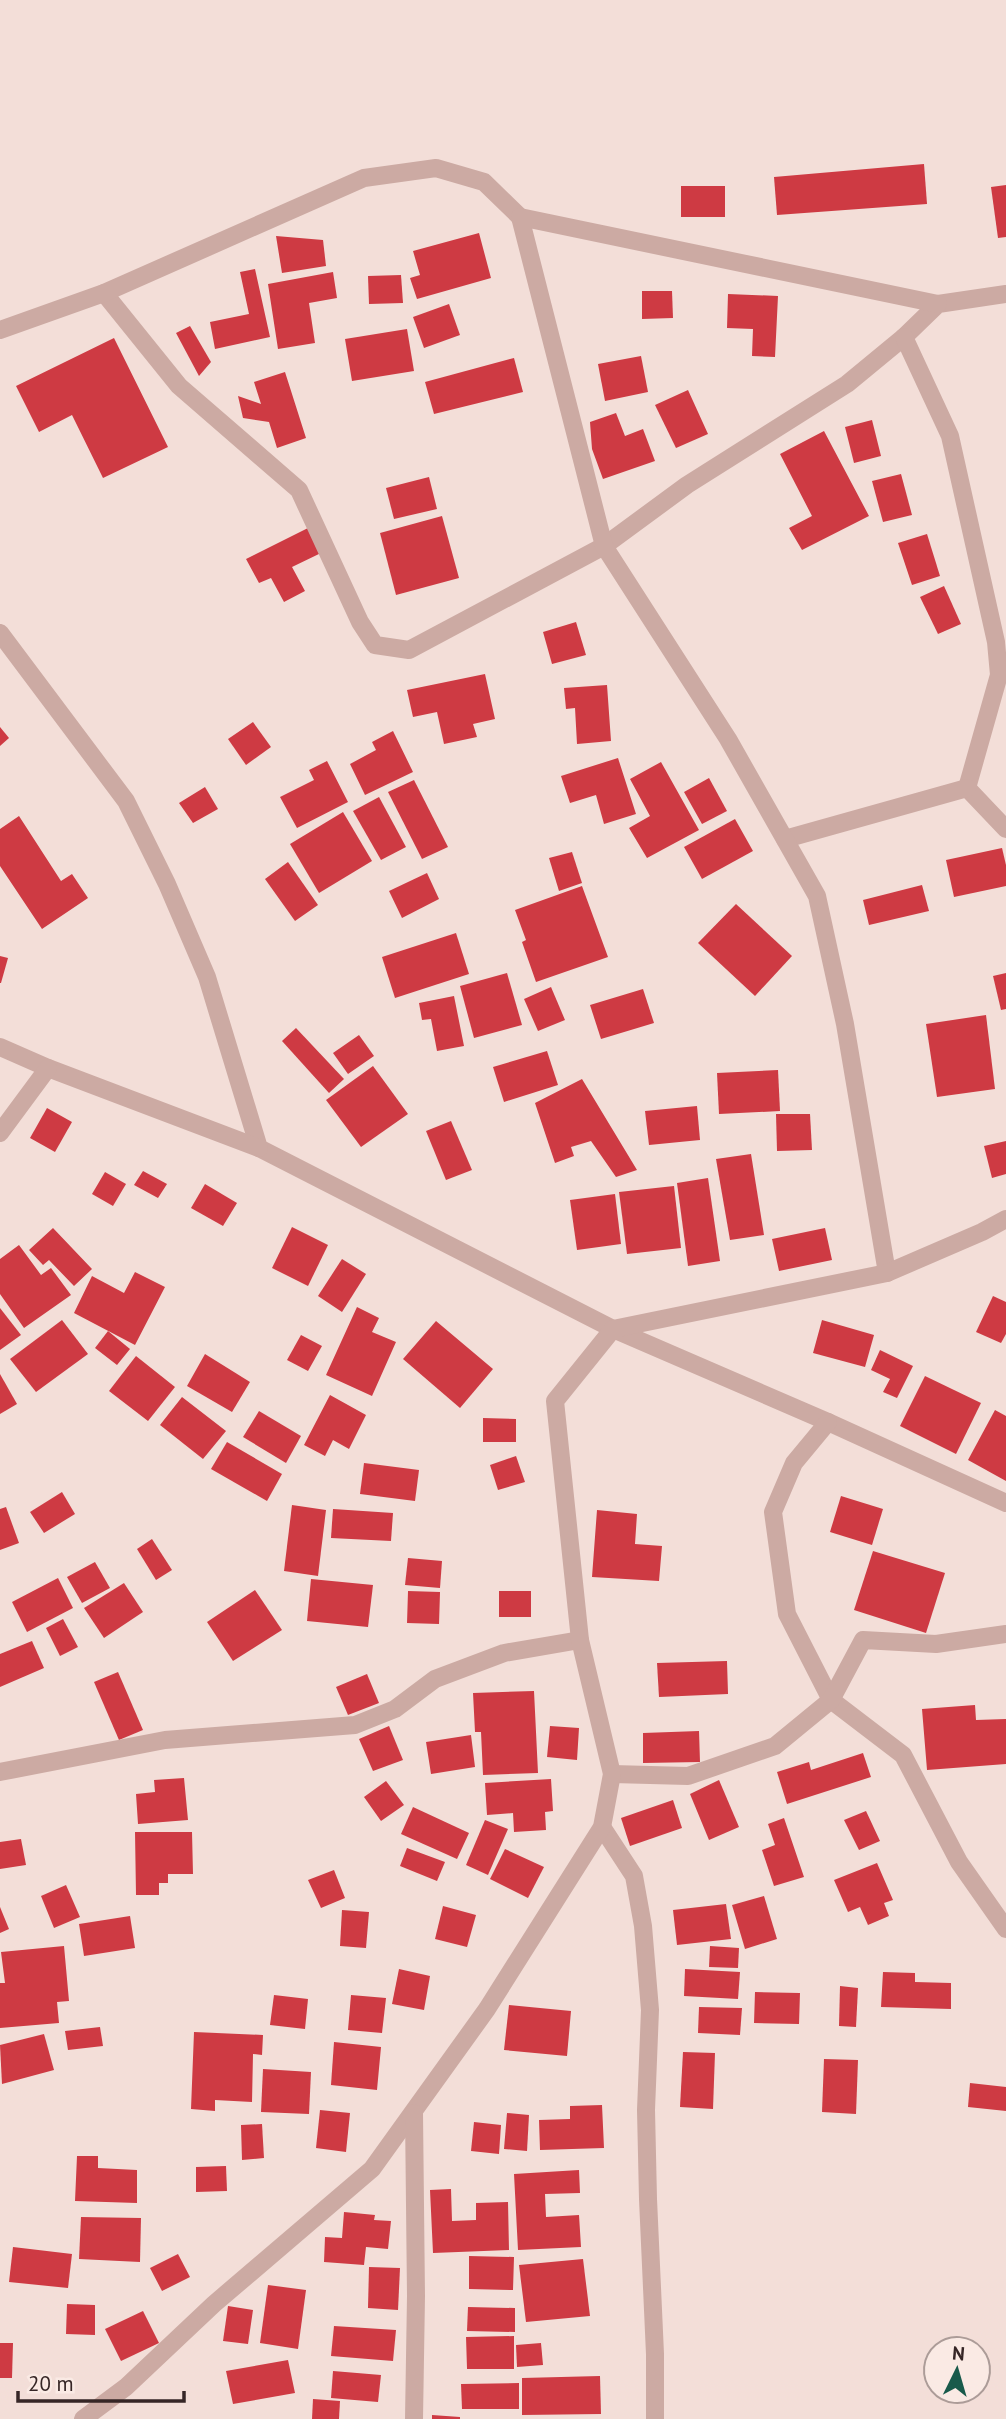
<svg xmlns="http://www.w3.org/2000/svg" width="1006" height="2419" font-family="'PT Sans',sans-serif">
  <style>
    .building { fill: #ce3a43 }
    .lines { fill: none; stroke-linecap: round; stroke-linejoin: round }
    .minor { stroke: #ccaaa3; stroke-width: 18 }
  </style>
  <rect width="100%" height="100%" fill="#f3ded8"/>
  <!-- building -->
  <g class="building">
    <path d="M924 164 927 204 777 215 774 177Z"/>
    <path d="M1006 185V237L998 238 991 187Z"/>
    <rect x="681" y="186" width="44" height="31"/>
    <path d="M479 233 491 278 417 299 410 278 420 275 413 251Z"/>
    <path d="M276 236 323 240 326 266 282 273Z"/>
    <path d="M255 269 270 337 215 349 210 322 249 314 240 272Z"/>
    <path d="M333 272 337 298 309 303 315 343 278 349 268 284Z"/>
    <path d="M401 275 403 303 369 304 368 276Z"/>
    <path d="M642 291H672L673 318 642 319Z"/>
    <path d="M728 294 778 296 775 357 752 356 753 329 727 328Z"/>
    <path d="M449 304 460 335 424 348 413 317Z"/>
    <path d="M190 326 211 362 199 376 176 333Z"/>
    <path d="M407 329 414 371 352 381 345 339Z"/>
    <path d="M114 338 168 447 103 478 72 415 39 432 16 386Z"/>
    <path d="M641 356 648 392 605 401 598 364Z"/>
    <path d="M514 358 523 392 434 414 425 382Z"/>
    <path d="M285 372 306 438 277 448 269 422 243 418 238 396 261 404 254 382Z"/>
    <path d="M688 390 708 434 676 448 655 405Z"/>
    <path d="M616 413 625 436 643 429 655 461 603 479 592 449 590 422Z"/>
    <path d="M872 420 881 456 854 463 845 427Z"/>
    <path d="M824 431 869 516 802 550 789 528 812 516 780 454Z"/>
    <path d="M901 474 912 515 883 522 872 481Z"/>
    <path d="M429 477 437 509 394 519 386 488Z"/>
    <path d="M442 516 459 578 396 595 380 533Z"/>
    <path d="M308 528 321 553 292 567 305 591 284 602 271 578 259 583 246 559Z"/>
    <path d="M927 534 940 576 912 585 898 543Z"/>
    <path d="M944 586 961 624 938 634 920 597Z"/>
    <path d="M576 622 586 655 552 664 543 632Z"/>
    <path d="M485 674 495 719 473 724 477 737 444 744 437 712 413 717 407 690Z"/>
    <path d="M607 685 611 741 577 744 575 708 566 709 564 688Z"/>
    <path d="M253 722 271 747 246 765 228 739Z"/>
    <path d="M0 727 9 738 0 746Z"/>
    <path d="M393 731 413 772 365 795 350 764 376 750 372 742Z"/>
    <path d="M618 758 636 814 604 824 596 795 570 803 561 776Z"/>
    <path d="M327 761 348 802 297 828 280 797 314 780 309 770Z"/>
    <path d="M661 762 699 830 647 858 629 828 650 816 630 779Z"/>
    <path d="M709 778 727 811 702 824 684 792Z"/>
    <path d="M414 780 448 847 422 859 388 792Z"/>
    <path d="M205 787 218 809 193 823 179 803Z"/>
    <path d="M379 797 406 847 381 860 353 811Z"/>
    <path d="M343 812 372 861 319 893 290 844Z"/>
    <path d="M19 816 61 881 72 874 88 898 42 929 0 866V829Z"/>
    <path d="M735 819 753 851 702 879 684 847Z"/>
    <path d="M1002 848 1006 865V886L954 897 946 860Z"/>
    <path d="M572 852 582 883 559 891 549 858Z"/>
    <path d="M288 862 318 905 295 921 265 879Z"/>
    <path d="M427 873 439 899 402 918 389 891Z"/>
    <path d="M922 885 929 911 869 925 863 900Z"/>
    <path d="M582 886 608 957 536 982 522 942 526 940 515 910Z"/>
    <path d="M736 904 792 956 755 996 698 943Z"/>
    <path d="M456 933 469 974 395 998 382 957Z"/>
    <path d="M0 956 8 958 1 983H0Z"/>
    <path d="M507 973 522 1025 474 1038 460 986Z"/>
    <path d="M1006 973V1009L1001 1010 993 976Z"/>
    <path d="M551 987 565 1020 538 1031 524 999Z"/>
    <path d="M643 989 654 1023 601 1039 590 1005Z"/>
    <path d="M454 996 464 1046 437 1051 431 1019 422 1020 419 1003Z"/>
    <path d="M986 1015 995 1089 937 1097 926 1024Z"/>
    <path d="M296 1028 344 1079 329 1093 282 1041Z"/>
    <path d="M359 1035 374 1056 348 1074 333 1053Z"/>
    <path d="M547 1051 558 1085 504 1102 493 1067Z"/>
    <path d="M373 1066 408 1114 361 1147 326 1100Z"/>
    <path d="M778 1070 780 1111 719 1114 717 1073Z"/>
    <path d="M582 1079 637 1170 616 1177 591 1141 571 1147 574 1156 555 1163 535 1103Z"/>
    <path d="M697 1106 700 1140 649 1145 645 1111Z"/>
    <path d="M47 1108 72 1122 55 1152 30 1138Z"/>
    <path d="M776 1114H810L812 1150 777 1151Z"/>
    <path d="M451 1121 472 1170 446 1180 426 1131Z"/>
    <path d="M1006 1141V1174L992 1178 984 1146Z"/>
    <path d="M751 1154 764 1235 730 1240 716 1159Z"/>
    <path d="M143 1171 167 1184 158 1198 134 1185Z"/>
    <path d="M105 1172 126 1184 113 1206 92 1194Z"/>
    <path d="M708 1178 720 1261 688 1266 677 1183Z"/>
    <path d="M205 1184 237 1203 223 1226 191 1208Z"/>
    <path d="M674 1186 681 1248 627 1254 619 1192Z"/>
    <path d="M615 1194 621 1244 577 1250 570 1200Z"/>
    <path d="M292 1227 328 1245 308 1286 272 1268Z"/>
    <path d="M53 1228 92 1269 74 1286 49 1260 43 1265 29 1250Z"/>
    <path d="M825 1228 832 1260 779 1271 772 1239Z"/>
    <path d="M19 1245 41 1275 51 1268 71 1295 24 1328 0 1294V1259Z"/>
    <path d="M342 1259 366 1274 342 1312 318 1296Z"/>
    <path d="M135 1272 165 1287 135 1345 74 1313 92 1276 124 1293Z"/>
    <path d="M993 1296 1006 1302V1334L1001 1343 976 1332Z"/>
    <path d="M357 1307 379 1318 372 1332 396 1342 372 1396 326 1375Z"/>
    <path d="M0 1308 21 1335 0 1350Z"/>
    <path d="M62 1320 88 1354 36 1392 10 1359Z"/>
    <path d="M822 1320 874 1335 865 1367 813 1353Z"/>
    <path d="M436 1321 493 1369 460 1408 403 1359Z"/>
    <path d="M108 1331 130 1349 117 1365 95 1348Z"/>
    <path d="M301 1335 322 1346 308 1371 287 1360Z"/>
    <path d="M880 1350 913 1366 897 1398 883 1392 890 1379 871 1370Z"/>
    <path d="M205 1354 250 1382 232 1412 187 1386Z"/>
    <path d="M136 1356 175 1387 148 1421 109 1391Z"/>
    <path d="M0 1374 17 1404 0 1414Z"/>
    <path d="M925 1376 981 1403 956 1454 900 1426Z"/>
    <path d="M330 1395 366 1415 349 1449 333 1440 325 1456 304 1445Z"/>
    <path d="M182 1397 226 1431 203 1459 160 1425Z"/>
    <path d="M995 1410 1006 1416V1481L968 1460Z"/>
    <path d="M259 1411 301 1436 286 1463 243 1437Z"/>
    <path d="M483 1418 516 1419V1442H483Z"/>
    <path d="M227 1442 282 1474 267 1501 211 1469Z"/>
    <path d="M516 1456 525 1482 498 1490 490 1465Z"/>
    <path d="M364 1463 419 1470 415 1501 360 1494Z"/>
    <path d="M62 1492 75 1514 44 1533 30 1512Z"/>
    <path d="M841 1496 883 1509 872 1545 830 1532Z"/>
    <path d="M292 1505 326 1510 318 1576 284 1571Z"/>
    <path d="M6 1507 19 1543 0 1550V1509Z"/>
    <path d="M333 1509 393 1513 391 1541 331 1538Z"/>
    <path d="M597 1510 637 1514 635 1544 662 1546 659 1581 592 1577Z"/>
    <path d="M152 1539 172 1570 156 1580 137 1549Z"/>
    <path d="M873 1551 945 1573 926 1633 854 1610Z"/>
    <path d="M408 1558 442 1561 440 1588 405 1585Z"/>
    <path d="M95 1562 110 1588 82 1603 67 1577Z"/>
    <path d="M58 1578 73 1608 27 1632 12 1602Z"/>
    <path d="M311 1579 373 1585 368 1627 307 1621Z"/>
    <path d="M124 1583 143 1612 104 1638 84 1608Z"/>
    <path d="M255 1590 282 1630 233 1661 207 1622Z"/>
    <path d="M408 1591 440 1592 439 1624 407 1623Z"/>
    <rect x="499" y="1591" width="32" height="26"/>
    <path d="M63 1619 78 1647 60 1656 46 1628Z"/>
    <path d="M32 1641 44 1668 0 1687V1654Z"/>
    <path d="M727 1661 728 1694 659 1697 657 1663Z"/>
    <path d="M118 1672 143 1730 119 1740 94 1682Z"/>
    <path d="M367 1674 379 1703 348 1715 336 1687Z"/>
    <path d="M534 1691 538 1773 483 1775 481 1732H475L473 1693Z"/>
    <path d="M975 1705 976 1720 1006 1719V1764L927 1770 922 1709Z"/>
    <path d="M389 1726 403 1760 373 1771 359 1739Z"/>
    <path d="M550 1726 579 1728 577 1760 547 1757Z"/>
    <path d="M699 1731 700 1762 643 1763V1733Z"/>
    <path d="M471 1735 475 1767 431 1774 426 1742Z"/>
    <path d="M863 1753 871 1777 787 1804 777 1772 809 1762 811 1770Z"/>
    <path d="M184 1778 188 1820 138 1824 136 1794 155 1792 154 1780Z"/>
    <path d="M551 1779 553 1811 545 1812 546 1830 514 1832 513 1813 487 1815 485 1783Z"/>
    <path d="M719 1780 739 1827 709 1840 690 1794Z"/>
    <path d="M386 1781 404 1805 381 1821 364 1797Z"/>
    <path d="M673 1800 682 1828 630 1846 621 1818Z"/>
    <path d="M413 1807 469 1833 457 1859 401 1834Z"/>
    <path d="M866 1811 880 1841 859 1850 844 1820Z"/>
    <path d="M784 1818 804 1877 774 1886 762 1850 775 1845 768 1824Z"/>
    <path d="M485 1820 508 1829 488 1875 466 1865Z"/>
    <path d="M135 1832H192L193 1874H168V1883H159V1895H136Z"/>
    <path d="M21 1839 26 1865 0 1869V1842Z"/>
    <path d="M407 1848 445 1862 437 1881 400 1866Z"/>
    <path d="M505 1849 544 1867 528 1898 490 1879Z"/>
    <path d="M877 1863 893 1900 884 1903 889 1916 868 1925 860 1907 848 1912 834 1880Z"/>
    <path d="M334 1870 345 1898 321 1908 308 1880Z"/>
    <path d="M66 1885 80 1917 54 1928 41 1896Z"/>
    <path d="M764 1896 777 1939 745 1949 732 1905Z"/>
    <path d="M726 1904 731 1939 677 1945 673 1910Z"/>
    <path d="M443 1906 476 1915 467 1947 435 1939Z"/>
    <path d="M0 1907 9 1929 0 1933Z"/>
    <path d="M342 1910 369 1912 366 1948 340 1946Z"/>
    <path d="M130 1916 135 1948 84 1956 79 1924Z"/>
    <path d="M64 1946 69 2001 57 2002 59 2023 0 2028V1983H5L1 1952Z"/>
    <path d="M710 1946 739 1948 738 1968 709 1967Z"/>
    <path d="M399 1969 430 1976 424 2010 392 2004Z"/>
    <path d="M685 1969 740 1972 738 1999 684 1996Z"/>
    <path d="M883 1972 915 1973V1982L951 1983V2009L881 2007Z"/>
    <path d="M840 1986 858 1988 856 2027 839 2026Z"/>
    <path d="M755 1992 800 1993 799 2024 754 2023Z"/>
    <path d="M274 1995 308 1999 305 2029 270 2025Z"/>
    <path d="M351 1995 386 1998 382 2033 348 2030Z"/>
    <path d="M509 2005 571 2011 567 2056 504 2050Z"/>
    <path d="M699 2007 742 2008 740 2035 698 2033Z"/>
    <path d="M100 2027 103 2046 68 2050 65 2031Z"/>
    <path d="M194 2032 263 2035 262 2055 253 2054 252 2102 215 2100V2111L191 2109Z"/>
    <path d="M44 2034 54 2070 2 2084 0 2045Z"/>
    <path d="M334 2042 381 2047 377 2090 331 2085Z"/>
    <path d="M683 2052 715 2053 713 2109 680 2107Z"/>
    <path d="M824 2059 858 2060 856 2114 822 2112Z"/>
    <path d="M263 2069 311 2072 309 2114 261 2112Z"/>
    <path d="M970 2083 1006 2087V2111L968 2107Z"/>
    <path d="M602 2105 604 2148 540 2150 539 2120 570 2119V2106Z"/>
    <path d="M320 2110 350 2113 346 2152 316 2148Z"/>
    <path d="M507 2113 529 2115 527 2151 504 2149Z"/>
    <path d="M474 2122 501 2125 499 2154 471 2151Z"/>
    <path d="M262 2124 264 2158 242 2160 241 2125Z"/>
    <path d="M77 2156H98V2168L137 2170V2203L75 2201Z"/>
    <path d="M226 2166 227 2191 196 2192V2167Z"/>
    <path d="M579 2170 580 2193 545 2194 546 2217 579 2215 581 2247 518 2250 514 2174Z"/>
    <path d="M451 2189 452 2221 476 2220V2203L508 2202 509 2250 433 2253 430 2190Z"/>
    <path d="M344 2212 375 2215 374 2220 391 2221 388 2249 366 2247 364 2265 324 2262 325 2237 342 2238Z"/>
    <path d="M81 2217 141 2218 140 2262 79 2259Z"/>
    <path d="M13 2247 72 2254 68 2288 9 2282Z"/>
    <path d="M178 2254 190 2277 162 2291 150 2268Z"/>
    <path d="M469 2256 514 2257 513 2290 469 2289Z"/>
    <path d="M583 2259 590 2316 526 2322 519 2265Z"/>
    <path d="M369 2267 400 2268 398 2310 368 2308Z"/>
    <path d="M268 2285 306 2290 298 2349 260 2343Z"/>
    <path d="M67 2304 95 2305V2335L66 2334Z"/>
    <path d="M228 2306 253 2310 248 2344 223 2341Z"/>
    <path d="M468 2307 515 2308V2332L467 2331Z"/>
    <path d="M143 2311 159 2343 121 2361 105 2329Z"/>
    <path d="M334 2326 396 2330 393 2361 331 2356Z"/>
    <path d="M514 2336V2369H467L466 2337Z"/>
    <path d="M0 2343H13L12 2378H0Z"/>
    <path d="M541 2343 543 2365 517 2367 516 2345Z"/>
    <path d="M932 2350 936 2351V2383H929Z"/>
    <path d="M288 2360 295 2393 233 2404 226 2371Z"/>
    <path d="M333 2371 381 2375 378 2402 331 2398Z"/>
    <path d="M600 2376 601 2414 522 2415V2378Z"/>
    <path d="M519 2383V2409H462L461 2384Z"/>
    <path d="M313 2399 340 2401 339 2419H312Z"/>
    <path d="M432 2415 460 2417V2419H432Z"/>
  </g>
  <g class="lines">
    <!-- minor -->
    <g class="minor">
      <path d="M104 293 179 386 299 490 360 622 375 645 409 650 604 546 687 485 847 384 904 337 938 304 1006 294"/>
      <path d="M0 330 104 293 364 178 436 168 484 182 520 217"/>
      <path d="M904 337 950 436 996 642 999 675 967 788 1006 829"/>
      <path d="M0 633 126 801 167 884 207 977 259 1148 613 1329 828 1422 1006 1503"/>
      <path d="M785 839 967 788"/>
      <path d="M0 1047 48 1068 259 1148"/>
      <path d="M0 1133 48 1068"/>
      <path d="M887 1273 845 1024 817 896 728 739 604 546 520 217 938 304"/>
      <path d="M828 1422 794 1463 773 1512 787 1614 831 1700 903 1755 959 1862 1006 1929"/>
      <path d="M0 1772 165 1740 355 1725 395 1709 435 1679 504 1653 580 1640"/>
      <path d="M612 1774 688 1776 775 1746 831 1700 863 1640 936 1644 1006 1634"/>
      <path d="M602 1827 634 1876 643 1926 650 2010 646 2110 648 2199 655 2354V2419"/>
      <path d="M83 2419 126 2387 214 2304 372 2169 487 2009 602 1827 612 1774 580 1640 555 1401 613 1329 887 1273 982 1232 1006 1219"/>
      <path d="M414 2419 416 2296 414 2113"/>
    </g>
  </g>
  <!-- north arrow -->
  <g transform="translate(957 2370) rotate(5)"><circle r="33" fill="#faeae4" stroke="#ac9c98" stroke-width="2"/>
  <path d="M0-5L12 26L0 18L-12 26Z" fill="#195a4b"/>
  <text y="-10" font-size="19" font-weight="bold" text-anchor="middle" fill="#362626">N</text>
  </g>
  <!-- scale -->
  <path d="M18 2391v10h166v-10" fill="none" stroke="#362626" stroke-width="3.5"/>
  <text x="28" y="2391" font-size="21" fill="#362626" stroke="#faeae4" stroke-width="5" paint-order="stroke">20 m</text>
</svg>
